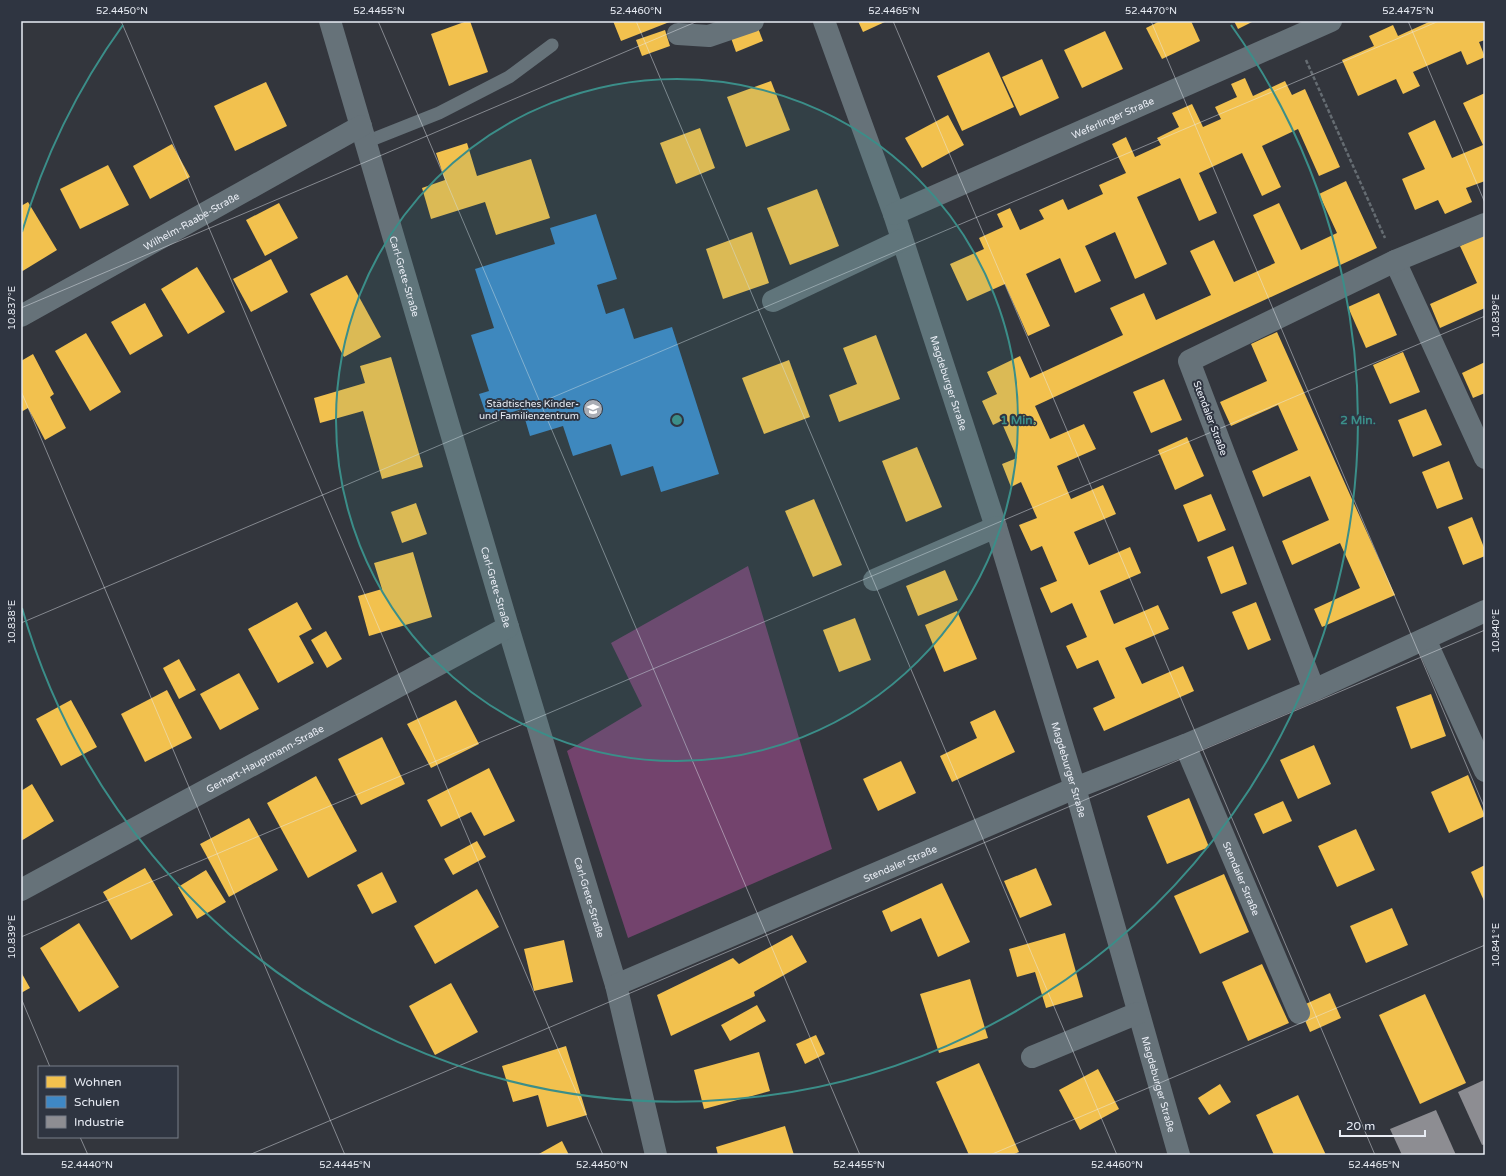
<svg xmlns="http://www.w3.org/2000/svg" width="1506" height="1176" font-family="'Varela Round',sans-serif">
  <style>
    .green { fill: #73436d }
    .homes { fill: #f2c14e }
    .schools { fill: #3f88c5 }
    .industry { fill: #8d8d92 }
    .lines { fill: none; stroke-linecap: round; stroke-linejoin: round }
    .path { stroke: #656c72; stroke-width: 2.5; stroke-dasharray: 4 2; stroke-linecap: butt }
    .lane { stroke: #667279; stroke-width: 13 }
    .street { stroke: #667279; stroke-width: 22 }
    .ticks { fill: none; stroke: #e9edf5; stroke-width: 1; stroke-opacity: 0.45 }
    .ring { fill: none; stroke: #3b8e89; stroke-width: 2 }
    .labels { text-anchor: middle; stroke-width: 4; stroke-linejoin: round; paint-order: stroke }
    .street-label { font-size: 10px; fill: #e9edf5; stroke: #2f3541 }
    .poi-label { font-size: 10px; fill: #e9edf5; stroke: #2f3541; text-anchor: end }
    .centre { fill: #3b8e89; stroke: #2f3541; stroke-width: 2 }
    .ring-label { font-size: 12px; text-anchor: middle; font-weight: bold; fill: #3b8e89; stroke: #2f3541; stroke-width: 4; stroke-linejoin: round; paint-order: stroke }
    .neatline { fill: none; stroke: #e9edf5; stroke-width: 1.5 }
    .ticks-label { font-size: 10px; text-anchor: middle; fill: #e9edf5 }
  </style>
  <rect width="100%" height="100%" fill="#33363d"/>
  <!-- green -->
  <path class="green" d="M748 566 832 849 628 938 567 751 642 706 611 643Z"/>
  <!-- homes -->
  <g class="homes">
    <path d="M467 21H470L488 72 449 86 431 34Z"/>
    <path d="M613 21H672L621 41Z"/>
    <path d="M858 21H887L863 32Z"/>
    <path d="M1160 21H1191L1200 41 1162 59 1146 28Z"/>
    <path d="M1234 21H1254L1238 29Z"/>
    <path d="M1431 21H1485V40L1479 42 1485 57 1467 65 1461 51 1413 72 1420 86 1403 94 1396 79 1358 96 1342 60 1374 46 1369 36 1393 25 1398 36Z"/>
    <path d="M758 28 763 41 736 52 731 38Z"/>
    <path d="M665 30 670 46 642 56 636 40Z"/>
    <path d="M1105 31 1123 69 1082 88 1064 50Z"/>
    <path d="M989 52 1014 107 962 131 937 76Z"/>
    <path d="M1042 59 1059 98 1020 116 1002 77Z"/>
    <path d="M1245 78 1253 96 1285 81 1292 95 1305 89 1340 167 1319 176 1298 129 1262 146 1281 187 1262 196 1242 153 1199 173 1217 213 1199 221 1180 178 1137 197 1167 264 1135 279 1115 232 1085 246 1101 281 1075 293 1060 258 1026 274 1050 326 1028 336 1005 284 967 301 950 264 984 249 979 238 1003 227 997 214 1010 208 1020 230 1044 219 1039 210 1063 199 1068 210 1103 194 1099 185 1126 173 1112 144 1126 137 1135 157 1161 145 1157 138 1179 127 1172 113 1192 104 1203 127 1221 119 1215 107 1237 97 1231 84Z"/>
    <path d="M771 81 790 130 746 147 727 97Z"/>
    <path d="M266 82 287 126 235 151 214 106Z"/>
    <path d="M1485 93V181L1466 188 1472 202 1445 214 1438 200 1415 210 1402 179 1425 169 1408 133 1435 120 1452 158 1483 145 1463 103Z"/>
    <path d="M948 115 964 145 922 168 905 138Z"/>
    <path d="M700 128 715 168 676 184 660 143Z"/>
    <path d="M467 143 477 176 531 159 550 218 496 235 485 202 431 219 422 188 445 180 436 153Z"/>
    <path d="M172 144 190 177 150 199 133 166Z"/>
    <path d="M108 165 129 205 80 229 60 189Z"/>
    <path d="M1346 181 1377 248 1035 406 1050 439 1084 424 1096 449 1057 466 1071 499 1103 485 1116 514 1074 532 1089 565 1130 547 1141 573 1100 591 1114 624 1158 605 1169 629 1125 648 1142 684 1183 666 1194 691 1104 731 1093 708 1115 698 1098 660 1077 669 1066 646 1087 637 1072 603 1051 613 1040 588 1057 581 1042 546 1031 551 1019 525 1037 518 1021 482 1011 487 1002 464 1017 458 1001 421 993 425 982 401 997 394 987 372 1020 356 1030 378 1123 335 1110 308 1144 293 1156 320 1211 295 1190 251 1214 240 1234 282 1275 263 1253 215 1279 203 1301 250 1337 233 1319 194Z"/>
    <path d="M817 189 839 246 790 265 767 208Z"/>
    <path d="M28 202 57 250 21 272V206Z"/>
    <path d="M279 203 298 238 265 256 246 220Z"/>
    <path d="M752 232 769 283 723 299 706 249Z"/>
    <path d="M1485 234V308L1440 328 1430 304 1477 283 1460 246Z"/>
    <path d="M271 259 288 292 251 312 233 279Z"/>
    <path d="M197 267 225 312 188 334 161 289Z"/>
    <path d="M347 275 381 337 344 357 310 294Z"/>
    <path d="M1379 293 1397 335 1366 348 1348 307Z"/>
    <path d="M145 303 163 336 130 355 111 322Z"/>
    <path d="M1277 332 1395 595 1322 627 1314 609 1360 588 1340 543 1292 565 1282 541 1329 520 1310 476 1263 497 1252 471 1298 450 1278 405 1231 426 1220 402 1267 381 1251 344Z"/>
    <path d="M86 333 121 392 90 411 55 351Z"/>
    <path d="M876 335 900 399 839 422 829 395 857 384 843 348Z"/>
    <path d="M1403 352 1420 392 1390 404 1373 365Z"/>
    <path d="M33 354 54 394 50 397 66 428 45 440 28 408 21 412V361Z"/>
    <path d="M391 357 423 467 382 479 363 411 320 423 314 398 365 383 360 366Z"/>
    <path d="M789 360 810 417 764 434 742 378Z"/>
    <path d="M1485 362V393L1473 398 1462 373Z"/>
    <path d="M1164 379 1182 420 1151 433 1133 392Z"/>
    <path d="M1426 409 1442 445 1413 457 1398 420Z"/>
    <path d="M1187 437 1204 476 1175 490 1158 450Z"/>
    <path d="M917 447 942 507 906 522 882 461Z"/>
    <path d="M1449 461 1463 499 1437 509 1422 472Z"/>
    <path d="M1211 494 1226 530 1198 542 1183 505Z"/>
    <path d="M814 499 842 565 813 577 785 511Z"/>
    <path d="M416 503 427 534 402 543 391 512Z"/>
    <path d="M1472 517 1485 550V556L1463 565 1448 527Z"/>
    <path d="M1233 546 1247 584 1221 594 1207 557Z"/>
    <path d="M413 552 432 617 369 636 358 596 382 589 374 563Z"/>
    <path d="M945 570 958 600 918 616 906 586Z"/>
    <path d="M297 602 312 629 299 636 314 663 278 683 248 629Z"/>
    <path d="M1256 602 1271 640 1248 650 1232 612Z"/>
    <path d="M957 611 977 659 944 672 925 625Z"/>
    <path d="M855 618 871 660 839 672 823 630Z"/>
    <path d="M326 631 342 659 327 668 311 640Z"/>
    <path d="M179 659 196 690 179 699 163 668Z"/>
    <path d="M239 673 259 709 220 730 200 694Z"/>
    <path d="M167 690 192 738 145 762 121 714Z"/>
    <path d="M1431 694 1446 736 1411 749 1396 707Z"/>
    <path d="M71 700 97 747 61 766 36 719Z"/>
    <path d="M456 700 479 744 431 768 407 724Z"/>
    <path d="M995 710 1015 752 952 782 940 756 977 738 970 722Z"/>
    <path d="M382 737 405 784 361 805 338 759Z"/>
    <path d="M1314 745 1331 784 1298 799 1280 760Z"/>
    <path d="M901 761 916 793 878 811 863 779Z"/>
    <path d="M489 768 515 821 484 836 471 812 441 827 427 800Z"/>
    <path d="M1468 775 1485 816 1449 833 1431 792Z"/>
    <path d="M316 776 357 851 308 878 267 803Z"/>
    <path d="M32 784 54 821 21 841V791Z"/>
    <path d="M1189 798 1209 847 1167 864 1147 816Z"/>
    <path d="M1283 801 1292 821 1263 834 1254 814Z"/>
    <path d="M249 818 278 870 229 897 200 844Z"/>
    <path d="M1356 829 1375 870 1337 887 1318 846Z"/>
    <path d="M477 841 486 857 453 875 444 859Z"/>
    <path d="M1485 865V903L1471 872Z"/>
    <path d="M145 868 173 915 131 940 103 892Z"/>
    <path d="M1036 868 1052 905 1020 918 1004 881Z"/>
    <path d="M206 870 226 902 197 919 178 887Z"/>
    <path d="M382 872 397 902 372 914 357 885Z"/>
    <path d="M1224 874 1249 932 1200 954 1174 896Z"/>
    <path d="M942 883 970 942 938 957 921 918 891 932 882 911Z"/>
    <path d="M477 889 499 927 435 964 414 926Z"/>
    <path d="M1392 908 1408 945 1366 963 1350 926Z"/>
    <path d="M79 923 119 987 79 1012 40 948Z"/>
    <path d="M1065 933 1083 997 1046 1008 1035 972 1017 977 1009 949Z"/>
    <path d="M792 935 807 962 754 992 755 996 671 1036 657 995 733 958 739 964Z"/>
    <path d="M564 940 573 982 534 991 524 949Z"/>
    <path d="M1262 964 1289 1023 1248 1041 1222 982Z"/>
    <path d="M21 972 30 988 21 993Z"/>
    <path d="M970 979 988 1038 939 1053 920 994Z"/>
    <path d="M451 983 478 1032 435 1055 409 1006Z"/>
    <path d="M1330 993 1341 1018 1310 1032 1299 1007Z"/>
    <path d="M1425 994 1466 1083 1420 1104 1379 1015Z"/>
    <path d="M757 1005 766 1021 730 1041 721 1025Z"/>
    <path d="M816 1035 825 1054 805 1064 796 1044Z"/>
    <path d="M566 1046 587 1115 547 1127 538 1095 513 1102 502 1066Z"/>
    <path d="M759 1052 770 1091 704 1109 694 1070Z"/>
    <path d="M979 1063 1019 1152 1012 1155H969L936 1082Z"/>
    <path d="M1098 1069 1119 1109 1080 1130 1059 1090Z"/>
    <path d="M1220 1084 1231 1102 1209 1115 1198 1098Z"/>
    <path d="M1298 1095 1310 1121 1326 1155H1274L1256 1115Z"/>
    <path d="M785 1126 794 1155H718L716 1147Z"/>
    <path d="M562 1141 569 1155H537Z"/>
  </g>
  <!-- schools -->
  <path class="schools" d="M596 214 617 279 597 285 606 314 624 308 634 339 672 327 719 474 661 492 653 466 621 476 611 444 573 456 563 426 530 436 522 409 488 420 479 394 489 391 471 335 494 328 475 269 555 244 550 228Z"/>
  <!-- industry -->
  <g class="industry">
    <path d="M1484 1080 1485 1144 1482 1145 1458 1092Z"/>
    <path d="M1436 1110 1456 1155H1402L1390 1129Z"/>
  </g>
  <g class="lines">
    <!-- path -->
    <path class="path" d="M1306 60 1385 238"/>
    <!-- lane -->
    <path class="lane" d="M366 142 439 113 509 77 552 45"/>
    <!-- street -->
    <g class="street">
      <path id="s1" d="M330 21 508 627 616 985 656 1155"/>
      <path id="s2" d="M824 21 894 214 996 527 1075 788 1179 1155"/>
      <path d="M678 34 709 36 753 21"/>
      <path id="s3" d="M894 214 1331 21"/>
      <path d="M1395 261 1485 458"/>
      <path d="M773 301 902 240"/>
      <path id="s4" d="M21 316 361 126"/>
      <path d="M874 580 996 527"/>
      <path d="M1425 639 1485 771"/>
      <path d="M1314 690 1189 361 1395 261 1485 224"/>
      <path id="s5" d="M1185 745 1299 1013"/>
      <path id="s6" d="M21 890 508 627"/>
      <path id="s7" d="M616 985 1075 788 1185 745 1314 690 1485 611"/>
      <path d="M1032 1057 1138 1013"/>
    </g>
  </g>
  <!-- ticks -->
  <path class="ticks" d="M121 21 603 1155M378 21 860 1155M636 21 1117 1155M893 21 1375 1155M1151 21 1485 809M1408 21 1485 203M21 308 698 21M21 391 345 1155M21 623 1439 21M21 937 1485 316M21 998 50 1067M80 1137 88 1155M249 1155 1485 630M990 1155 1485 945"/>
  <!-- distance rings -->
  <circle cx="677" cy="420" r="341" fill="#3b8e89" fill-opacity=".12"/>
  <g class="ring">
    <circle cx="677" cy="420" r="341"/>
    <path d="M22 232A681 681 0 0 1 123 25M1231 25A681 681 0 1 1 22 608"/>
  </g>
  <!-- icons -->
  <defs>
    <g id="school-disc" transform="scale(1)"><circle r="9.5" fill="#a9adb5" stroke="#2f3541"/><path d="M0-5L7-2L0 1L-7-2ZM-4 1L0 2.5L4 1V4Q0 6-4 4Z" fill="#fff"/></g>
  </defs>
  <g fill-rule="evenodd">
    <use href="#school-disc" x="593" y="409"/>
  </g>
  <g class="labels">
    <!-- street labels -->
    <g class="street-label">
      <text dy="4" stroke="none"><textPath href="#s3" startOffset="239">Weferlinger Straße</textPath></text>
      <text dy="4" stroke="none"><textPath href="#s4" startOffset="195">Wilhelm-Raabe-Straße</textPath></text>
      <text dy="4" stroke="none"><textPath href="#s1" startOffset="266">Carl-Grete-Straße</textPath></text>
      <text dy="4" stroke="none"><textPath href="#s2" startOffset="383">Magdeburger Straße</textPath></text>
      <text transform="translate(1211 418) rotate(69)" y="4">Stendaler Straße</text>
      <text dy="4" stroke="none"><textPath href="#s1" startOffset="590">Carl-Grete-Straße</textPath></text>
      <text dy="4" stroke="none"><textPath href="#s6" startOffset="277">Gerhart-Hauptmann-Straße</textPath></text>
      <text dy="4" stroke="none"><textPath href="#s2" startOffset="788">Magdeburger Straße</textPath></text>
      <text dy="4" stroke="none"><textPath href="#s7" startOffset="309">Stendaler Straße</textPath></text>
      <text dy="4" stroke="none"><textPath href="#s5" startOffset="145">Stendaler Straße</textPath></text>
      <text dy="4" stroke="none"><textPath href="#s1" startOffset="914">Carl-Grete-Straße</textPath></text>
      <text dy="4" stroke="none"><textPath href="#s2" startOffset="1115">Magdeburger Straße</textPath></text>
    </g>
    <!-- poi labels -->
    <g class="poi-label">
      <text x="579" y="407">Städtisches Kinder-<tspan x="579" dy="12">und Familienzentrum</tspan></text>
    </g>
  </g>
  <circle cx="677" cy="420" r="6" class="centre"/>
  <g class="ring-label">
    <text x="1018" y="424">1 Min.</text>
    <text x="1358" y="424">2 Min.</text>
  </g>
  <!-- border -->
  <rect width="1506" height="1176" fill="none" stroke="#2f3541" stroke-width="44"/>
  <!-- legend -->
  <rect x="38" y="1066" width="140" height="72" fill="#2f3541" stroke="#797f89"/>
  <rect x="46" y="1076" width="20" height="12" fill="#f2c14e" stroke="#797f89"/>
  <text x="74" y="1086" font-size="12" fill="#e9edf5">Wohnen</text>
  <rect x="46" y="1096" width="20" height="12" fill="#3f88c5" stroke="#797f89"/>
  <text x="74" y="1106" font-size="12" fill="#e9edf5">Schulen</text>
  <rect x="46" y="1116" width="20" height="12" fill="#8d8d92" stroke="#797f89"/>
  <text x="74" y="1126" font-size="12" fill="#e9edf5">Industrie</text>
  <!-- scale -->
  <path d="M1340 1130v6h85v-6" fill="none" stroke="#e9edf5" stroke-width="2"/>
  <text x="1346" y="1130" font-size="12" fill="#e9edf5" stroke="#2f3541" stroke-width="3" paint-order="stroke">20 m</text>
  <rect x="22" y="22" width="1462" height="1132" class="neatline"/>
  <g class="ticks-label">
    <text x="122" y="14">52.4450°N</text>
    <text x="379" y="14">52.4455°N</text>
    <text x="636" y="14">52.4460°N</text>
    <text x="894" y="14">52.4465°N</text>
    <text x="1151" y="14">52.4470°N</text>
    <text x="1408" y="14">52.4475°N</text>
    <text transform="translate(11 308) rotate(-90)" y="4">10.837°E</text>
    <text transform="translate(1495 316) rotate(-90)" y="4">10.839°E</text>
    <text transform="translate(11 622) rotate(-90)" y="4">10.838°E</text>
    <text transform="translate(1495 631) rotate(-90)" y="4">10.840°E</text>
    <text transform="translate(11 937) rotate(-90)" y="4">10.839°E</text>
    <text transform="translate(1495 945) rotate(-90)" y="4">10.841°E</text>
    <text x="87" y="1168">52.4440°N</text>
    <text x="345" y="1168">52.4445°N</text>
    <text x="602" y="1168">52.4450°N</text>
    <text x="859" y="1168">52.4455°N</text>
    <text x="1117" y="1168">52.4460°N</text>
    <text x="1374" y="1168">52.4465°N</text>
  </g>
</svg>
